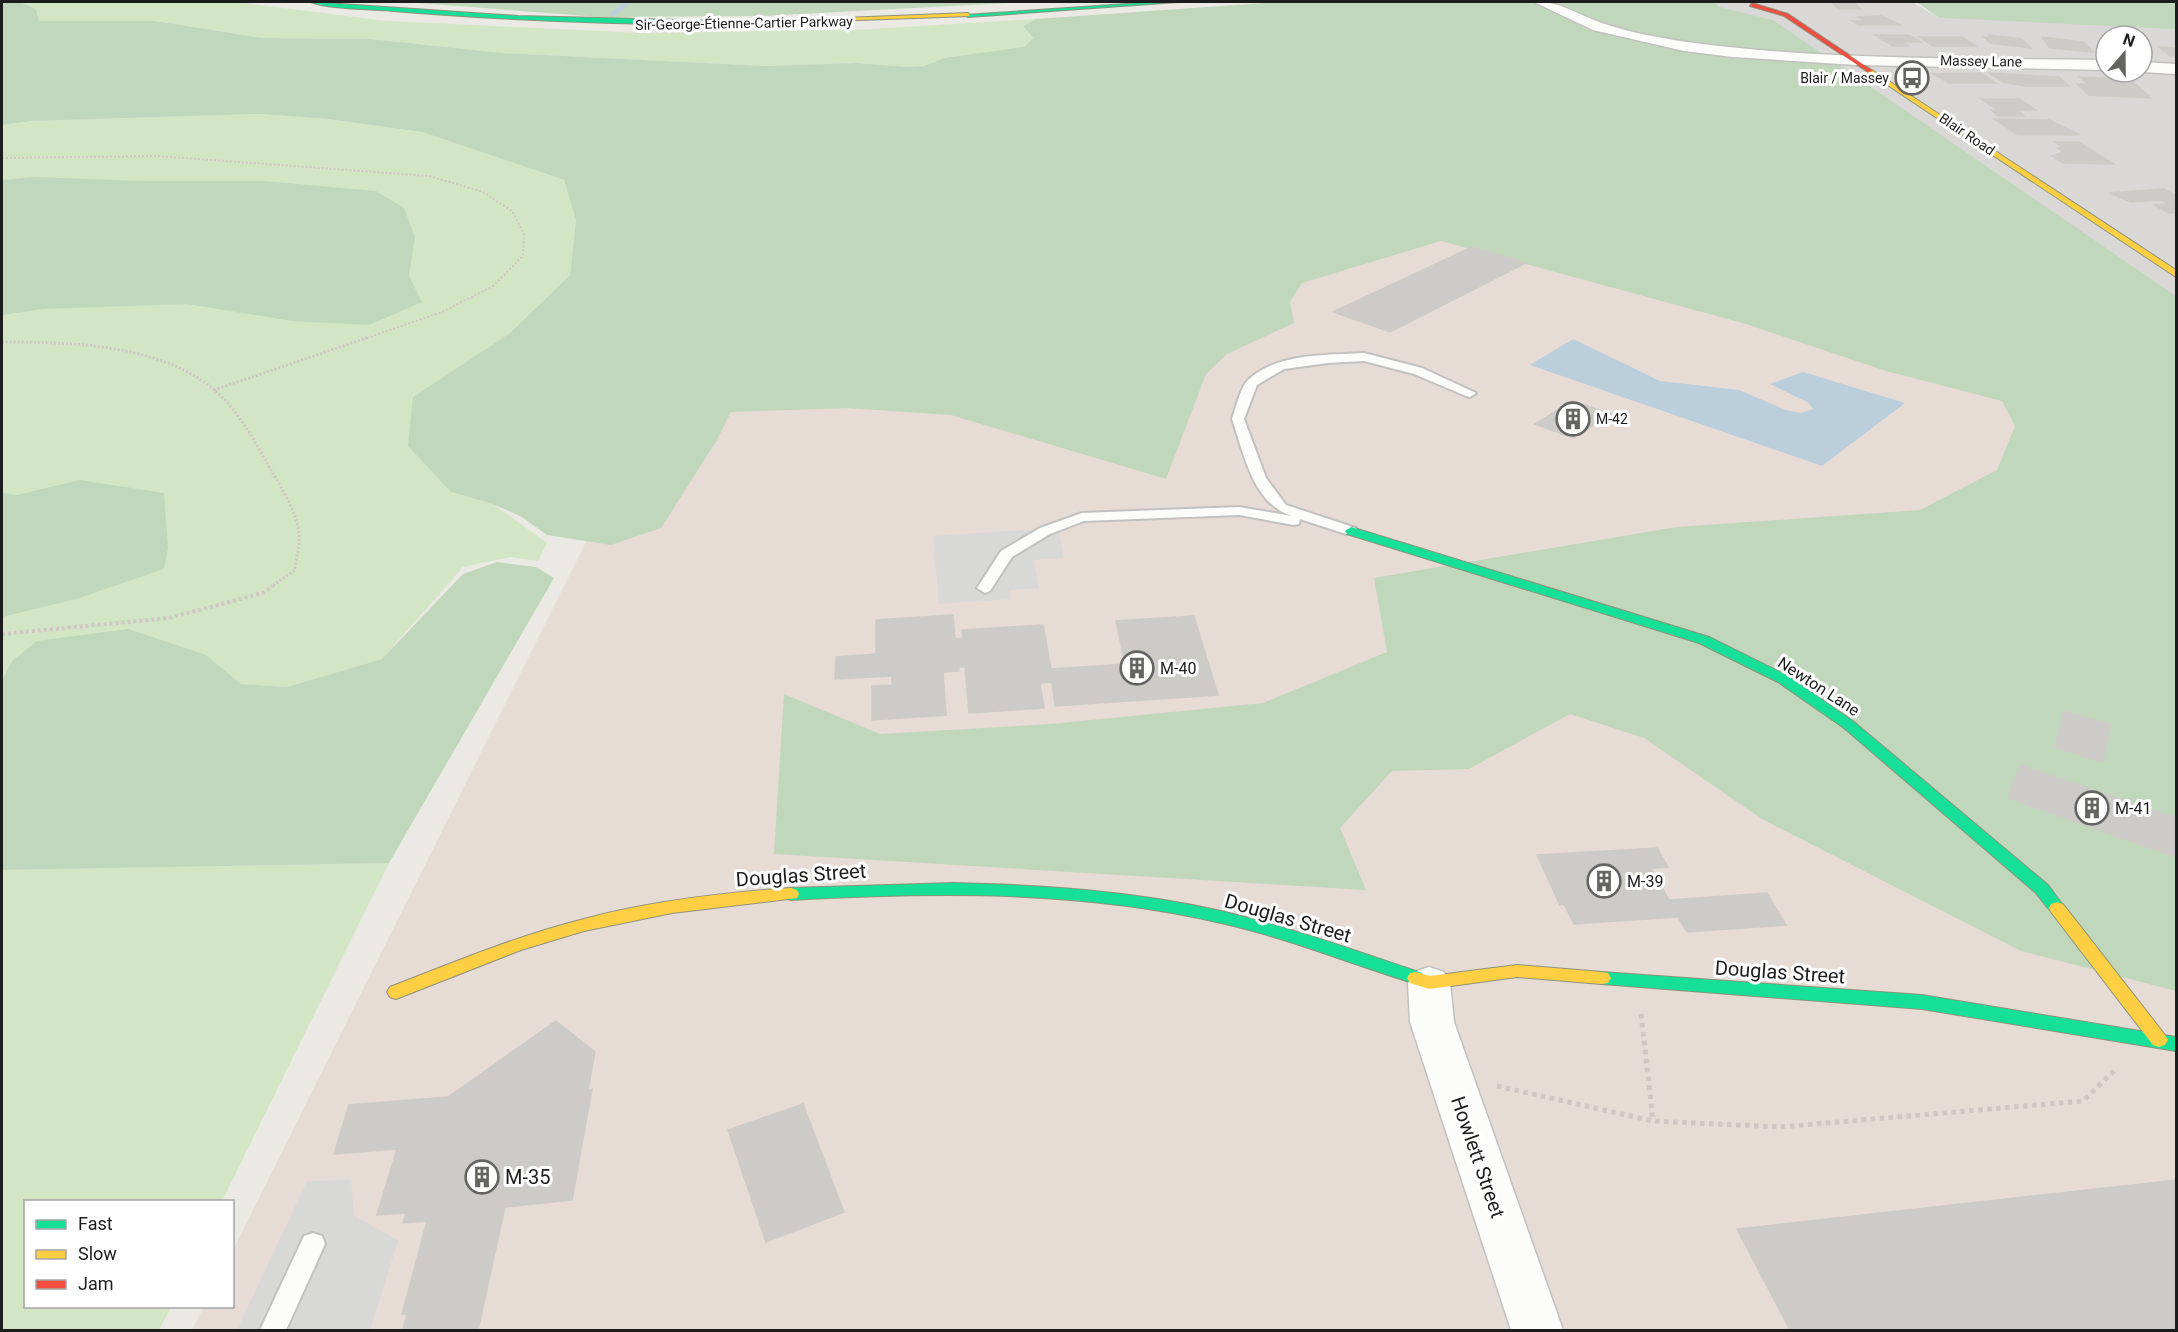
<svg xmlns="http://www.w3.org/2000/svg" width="2178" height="1332" font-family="Roboto,sans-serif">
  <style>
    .residential { fill: #d9d8d6; fill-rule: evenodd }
    .commercial { fill: #e7dbd6 }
    .religious { fill: #d8d8d6 }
    .grass { fill: #d2e6c5 }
    .forest { fill: #c1d7bb }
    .water { fill: #bacfdb }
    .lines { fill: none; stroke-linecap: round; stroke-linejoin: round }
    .stream { stroke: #bacfdb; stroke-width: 5 }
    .building { fill: #cdcbc7; stroke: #cdcbc6; stroke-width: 1.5 }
    .lane-casing { stroke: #c1c1bf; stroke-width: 4 }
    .street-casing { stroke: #c1c1bf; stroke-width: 3 }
    .fast-casing { stroke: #8e927e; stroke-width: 2 }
    .slow-casing { stroke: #8e927e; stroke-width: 2 }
    .jam-casing { stroke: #8e927e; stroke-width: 2 }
    .path-far3 { stroke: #d0c6c3; stroke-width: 2; stroke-dasharray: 2 2; stroke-linecap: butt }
    .path-far2 { stroke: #d0c6c3; stroke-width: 3; stroke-dasharray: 2 2; stroke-linecap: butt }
    .path-far1 { stroke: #d0c6c3; stroke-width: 4; stroke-dasharray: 3 3; stroke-linecap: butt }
    .path { stroke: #d0c6c3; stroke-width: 5; stroke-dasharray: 4.5 4.5; stroke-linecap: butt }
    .lane { fill: #fcfcfb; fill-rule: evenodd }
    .street { fill: #fcfcfb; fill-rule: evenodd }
    .fast { fill: #16e098; fill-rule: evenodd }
    .slow { fill: #ffcf43; fill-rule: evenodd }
    .jam { fill: #f24e42; fill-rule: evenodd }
    .labels { text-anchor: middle; stroke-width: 6; stroke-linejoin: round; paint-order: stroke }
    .far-street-label { font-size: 14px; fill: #1c1c1c; stroke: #fff }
    .far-poi-label { font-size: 14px; fill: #1c1c1c; stroke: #fff; text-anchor: end }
    .poi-label { font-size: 16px; fill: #1c1c1c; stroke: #fff; text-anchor: start }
    .street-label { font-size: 16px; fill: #1c1c1c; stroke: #fff }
    .near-street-label { font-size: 20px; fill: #1c1c1c; stroke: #fff }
    .near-poi-label { font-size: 20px; fill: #1c1c1c; stroke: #fff; text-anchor: start }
  </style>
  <rect width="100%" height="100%" fill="#eae9e4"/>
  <!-- residential -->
  <path class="residential" d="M1706 2H1912L1938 17 2176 28V306ZM2106 36H2142V72H2106Z"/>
  <!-- commercial -->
  <path class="commercial" d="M805 103 2176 308V1330H192L204 1307 232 1306 233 1250Z"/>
  <!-- religious -->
  <g class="religious">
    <path d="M1058 528 1064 558 1034 560 1039 588 1009 590 1010 599 939 604 933 536Z"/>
    <path d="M351 1180 354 1215 398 1241 370 1330H237L307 1181Z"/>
  </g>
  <!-- grass -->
  <g class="grass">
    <path d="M20 2H237L386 21 643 33 856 30 1036 19 1023 26 1033 38 1024 47 1013 50 944 58 924 66 908 67 856 63 765 66 502 53 371 39 262 38 155 21H39L36 9Z"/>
    <path d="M260 114 327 119 422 132 564 180 576 220 570 275 510 333 413 397 451 492 493 504 547 543 538 561 510 557 463 567 382 659 287 687 241 684 206 655 12 661 2 679V125L32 121Z"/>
    <path d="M389 863 222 1201 26 1202V1306L171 1307 159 1330H2V870Z"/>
  </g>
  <!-- forest -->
  <g class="forest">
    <path d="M2 2H20L36 9 39 21H155L262 38 371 39 502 53 765 66 856 63 908 67 924 66 944 58 1024 47 1033 38 1023 26 1036 19 1278 2H1715L1719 7 1773 20 2176 296V991L2021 951 1762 819 1644 738 1570 714 1469 769 1392 771 1340 828 1366 890 774 854 784 694 880 734 1050 724 1263 703 1387 652 1374 578 1676 527 1920 510 1997 470 2015 426 2002 401 1886 371 1746 324 1441 241 1302 283 1290 302 1294 323 1227 354 1206 374 1166 479 951 415 847 408 731 412 717 440 661 528 611 545 547 535 522 517 493 504 451 492 408 446 413 397 510 333 570 275 576 220 564 180 422 132 327 119 260 114 32 121 2 125Z"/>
    <path d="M405 2H1028L761 16 601 17Z"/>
    <path d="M1900 2H2176V29L1944 18 1938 17 1918 3Z"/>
    <path d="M34 177 145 181H264L376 191 404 208 415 237 409 276 422 302 369 325 292 321 187 304 43 309 2 315V180Z"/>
    <path d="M80 480 164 493 168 548 164 569 76 599 2 617V493L17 495Z"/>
    <path d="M497 562 536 567 554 578 389 863 2 870V680L12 661 37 641 128 629 206 655 241 684 287 687 382 659 463 574Z"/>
  </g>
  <!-- water -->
  <path class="water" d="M1573 339 1660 381 1739 390 1786 410 1801 413 1813 409 1809 403 1770 384 1803 372 1905 403 1822 466 1530 365Z"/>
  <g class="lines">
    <!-- stream -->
    <path class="stream" d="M613 14 628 2"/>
  </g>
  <!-- building -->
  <g class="building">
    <path d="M1825 2H1853L1861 9H1838L1832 2Z"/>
    <path d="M1881 16 1901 25H1859L1852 21H1866L1858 17Z"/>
    <path d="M1875 35H1909L1921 42H1903L1909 46H1893Z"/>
    <path d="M1989 35 2022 39 2031 48 1990 43 1984 37H1991Z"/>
    <path d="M1919 37H1962L1976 46H1933Z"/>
    <path d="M2042 37 2083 42 2094 52 2050 48Z"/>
    <path d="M2159 47 2176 48V56H2170Z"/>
    <path d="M1980 73 1996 83H1949L1933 74Z"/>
    <path d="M1989 73 2059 77 2069 86H2025L2003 82Z"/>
    <path d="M2080 77 2130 79 2151 98 2089 95 2077 84H2088Z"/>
    <path d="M1981 99H2019L2036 110H2018L2024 116H1999L1991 110H1997Z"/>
    <path d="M1994 119 2049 120 2080 135H2018Z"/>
    <path d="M2055 142H2078L2114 164 2063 163 2052 156 2063 152 2058 148H2063Z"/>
    <path d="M2164 189 2176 195V213H2169L2154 205 2169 204 2162 200 2131 202 2109 193Z"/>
    <path d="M1472 247 1526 263 1390 332 1333 312Z"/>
    <path d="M1572 401 1611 414 1573 438 1535 424Z"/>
    <path d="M953 615 955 639 963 638 962 630 1043 625 1051 669 1125 664 1116 621 1194 616 1218 695 1055 706 1052 682 1040 683 1044 708 969 713 965 667H959V671L943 672 946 715 872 720V686L892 685V676L835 679 836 657 876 654V620Z"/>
    <path d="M2064 711 2111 725 2103 762 2055 747Z"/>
    <path d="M2020 765 2176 818V857L2008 798Z"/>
    <path d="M1657 848 1668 867 1651 868 1669 900 1767 893 1786 925 1687 932 1678 917 1574 924 1564 904 1560 905 1537 855Z"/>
    <path d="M556 1021 595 1052 588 1090 592 1089 572 1200 505 1207 478 1330H403L407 1314H402L427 1221 403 1223 406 1213 377 1215 397 1149 334 1154 349 1105 448 1097Z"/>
    <path d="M803 1104 844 1212 766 1242 728 1130Z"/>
    <path d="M2176 1180V1330H1790L1737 1229Z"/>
  </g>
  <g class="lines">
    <!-- lane casing -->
    <g class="lane-casing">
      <g id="lane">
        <path d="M1364 353 1422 368 1476 393 1470 397 1466 396 1414 374 1364 361 1328 363 1284 369 1257 385 1244 419 1266 478 1286 505 1356 528 1358 531 1356 534H1346L1300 519 1299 524 1294 525 1239 515 1084 521 1050 534 1012 557 990 591 985 593 977 588 1001 551 1040 528 1082 513 1239 507 1292 516C1253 504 1244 454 1232 419 1236 408 1240 388 1248 380 1276 353 1328 355 1364 353Z"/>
        <path d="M313 1233 322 1236 325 1244 286 1330H260L304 1236Z"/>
      </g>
    </g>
    <!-- street casing -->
    <g class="street-casing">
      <g id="street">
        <path d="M1534 2C1559 0 1579 16 1602 23 1628 32 1660 38 1687 42 1825 61 1967 58 2106 60V70L1856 65 1733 57 1684 51 1593 30Z"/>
        <path d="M2142 62 2176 64V74L2142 72Z"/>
        <path d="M1429 967 1444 972 1450 983 1454 1022 1563 1330H1511L1410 1022 1408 983 1414 972Z"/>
      </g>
    </g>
    <!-- fast casing -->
    <g class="fast-casing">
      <g id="fast">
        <path d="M311 2 518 16 722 21 725 23 722 25C612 24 502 20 393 11 373 9 327 9 311 2Z"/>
        <path d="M1156 2H1178L968 17 965 15Z"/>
        <path d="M1351 527 1709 637 1788 676 1854 722 2048 885 2065 908 2063 912C2049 916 2044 902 2036 893L1844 728 1778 682 1699 643 1347 534 1345 531Z"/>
        <path d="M953 883C1043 885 1133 891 1221 911 1289 927 1356 951 1422 973L1425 978 1422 983 1416 984C1351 964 1288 938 1221 923 1080 890 935 892 791 900L785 898 783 894 785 890 791 888Z"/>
        <path d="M1602 972 1922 995 2176 1037V1051L1922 1009 1602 984 1596 983 1593 978 1596 973Z"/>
      </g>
    </g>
    <!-- slow casing -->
    <g class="slow-casing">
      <g id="slow">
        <path d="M968 13 970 16 722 25 719 23Z"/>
        <path d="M1868 70H1872L2176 270V277L1868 72Z"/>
        <path d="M791 888 797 890 799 894 797 898 672 913 584 931 521 950 396 999 390 997 387 992 390 987C454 962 517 936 584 919 651 901 721 893 791 888Z"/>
        <path d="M2057 902 2063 904 2165 1035 2168 1040 2165 1045 2159 1047 2153 1045 2051 912 2049 908 2051 904Z"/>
        <path d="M1517 965 1602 972 1608 973 1611 978 1608 983 1602 984 1517 977 1429 989 1410 983 1407 978 1410 973 1416 972 1430 976Z"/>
      </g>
    </g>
    <!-- jam casing -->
    <g class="jam-casing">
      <path id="jam" d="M1752 3 1788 14 1873 71 1868 72 1784 16 1750 6Z"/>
    </g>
    <!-- path-far3 -->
    <path class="path-far3" d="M2 158 157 156 429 176 483 192 512 211 524 234 523 256 493 286 442 312 364 339"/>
    <!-- path-far2 -->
    <g class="path-far2">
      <path d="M2 342C71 342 167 344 220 395 240 414 254 440 267 463 279 485 296 508 299 534 300 546 296 558 295 570L271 587"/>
      <path d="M214 390 369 337"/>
    </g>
    <!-- path-far1 -->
    <path class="path-far1" d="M2 634 169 618 263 593 273 586"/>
    <!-- path -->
    <g class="path">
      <path d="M1641 1014 1653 1121"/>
      <path d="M1497 1086 1653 1121 1780 1127 2083 1101 2116 1069"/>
    </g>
    <!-- lane -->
    <use href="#lane" class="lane"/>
    <!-- street -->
    <use href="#street" class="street"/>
    <!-- fast -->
    <use href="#fast" class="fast"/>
    <!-- slow -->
    <use href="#slow" class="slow"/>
    <!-- jam -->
    <use href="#jam" class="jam"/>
  </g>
  <!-- icons -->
  <defs>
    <g id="bus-ring" transform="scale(1.725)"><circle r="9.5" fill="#fff" stroke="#646462" stroke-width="1.5"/><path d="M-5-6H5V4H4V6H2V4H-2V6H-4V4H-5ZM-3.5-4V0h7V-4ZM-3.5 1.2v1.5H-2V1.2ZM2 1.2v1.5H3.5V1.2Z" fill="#646462"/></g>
    <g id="building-ring" transform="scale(1.725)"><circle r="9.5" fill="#fff" stroke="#646462" stroke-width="1.5"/><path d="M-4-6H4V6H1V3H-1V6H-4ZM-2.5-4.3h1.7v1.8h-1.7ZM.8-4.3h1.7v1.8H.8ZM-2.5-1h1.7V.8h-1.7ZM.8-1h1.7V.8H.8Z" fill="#646462"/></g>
  </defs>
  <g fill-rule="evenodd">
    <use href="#bus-ring" x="1912" y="78"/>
    <use href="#building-ring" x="1573" y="419"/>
    <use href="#building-ring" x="1137" y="668"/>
    <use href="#building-ring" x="2092" y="808"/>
    <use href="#building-ring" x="1604" y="881"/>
    <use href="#building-ring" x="482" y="1177"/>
  </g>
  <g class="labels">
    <!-- far-street labels -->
    <g class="far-street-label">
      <text transform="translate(744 23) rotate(-1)" y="5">Sir-George-Étienne-Cartier Parkway</text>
      <text transform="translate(1981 61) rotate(1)" y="5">Massey Lane</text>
      <text transform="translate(1967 134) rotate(34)" y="5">Blair Road</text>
    </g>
    <!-- far-poi labels -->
    <g class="far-poi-label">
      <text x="1889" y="83">Blair / Massey</text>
      <text x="1596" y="424" text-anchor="start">M-42</text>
    </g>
    <!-- poi labels -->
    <g class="poi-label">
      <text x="1160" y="674">M-40</text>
      <text x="2115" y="814">M-41</text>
      <text x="1627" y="887">M-39</text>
    </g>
    <!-- street labels -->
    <g class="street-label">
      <text transform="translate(1819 686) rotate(33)" y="6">Newton Lane</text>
    </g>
    <!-- near-street labels -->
    <g class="near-street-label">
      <text transform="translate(801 875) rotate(-4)" y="7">Douglas Street</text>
      <text transform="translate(1288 918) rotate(16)" y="7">Douglas Street</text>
      <text transform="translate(1780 972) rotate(4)" y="7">Douglas Street</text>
      <text transform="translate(1478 1157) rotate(71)" y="7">Howlett Street</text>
    </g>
    <!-- near-poi labels -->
    <g class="near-poi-label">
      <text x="505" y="1184">M-35</text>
    </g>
  </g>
  <!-- border -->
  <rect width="2178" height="1332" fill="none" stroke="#1c1c1c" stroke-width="6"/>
  <!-- legend -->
  <rect x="24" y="1200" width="210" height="108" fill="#ffffff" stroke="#a4a4a4" stroke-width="1.5"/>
  <rect x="36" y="1220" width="30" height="9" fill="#16e098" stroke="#a4a4a4" stroke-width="1.5"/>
  <text x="78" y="1230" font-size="18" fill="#1c1c1c">Fast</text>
  <rect x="36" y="1250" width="30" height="9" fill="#ffcf43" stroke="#a4a4a4" stroke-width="1.5"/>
  <text x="78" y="1260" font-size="18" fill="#1c1c1c">Slow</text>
  <rect x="36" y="1280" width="30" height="9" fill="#f24e42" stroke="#a4a4a4" stroke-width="1.5"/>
  <text x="78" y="1290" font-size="18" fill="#1c1c1c">Jam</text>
  <!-- north arrow -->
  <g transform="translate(2124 54) rotate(20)"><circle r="28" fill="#ffffff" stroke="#a4a4a4" stroke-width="1.5"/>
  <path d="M0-4.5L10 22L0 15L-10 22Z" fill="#646462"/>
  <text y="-9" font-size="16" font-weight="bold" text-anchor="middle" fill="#1c1c1c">N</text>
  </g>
</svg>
